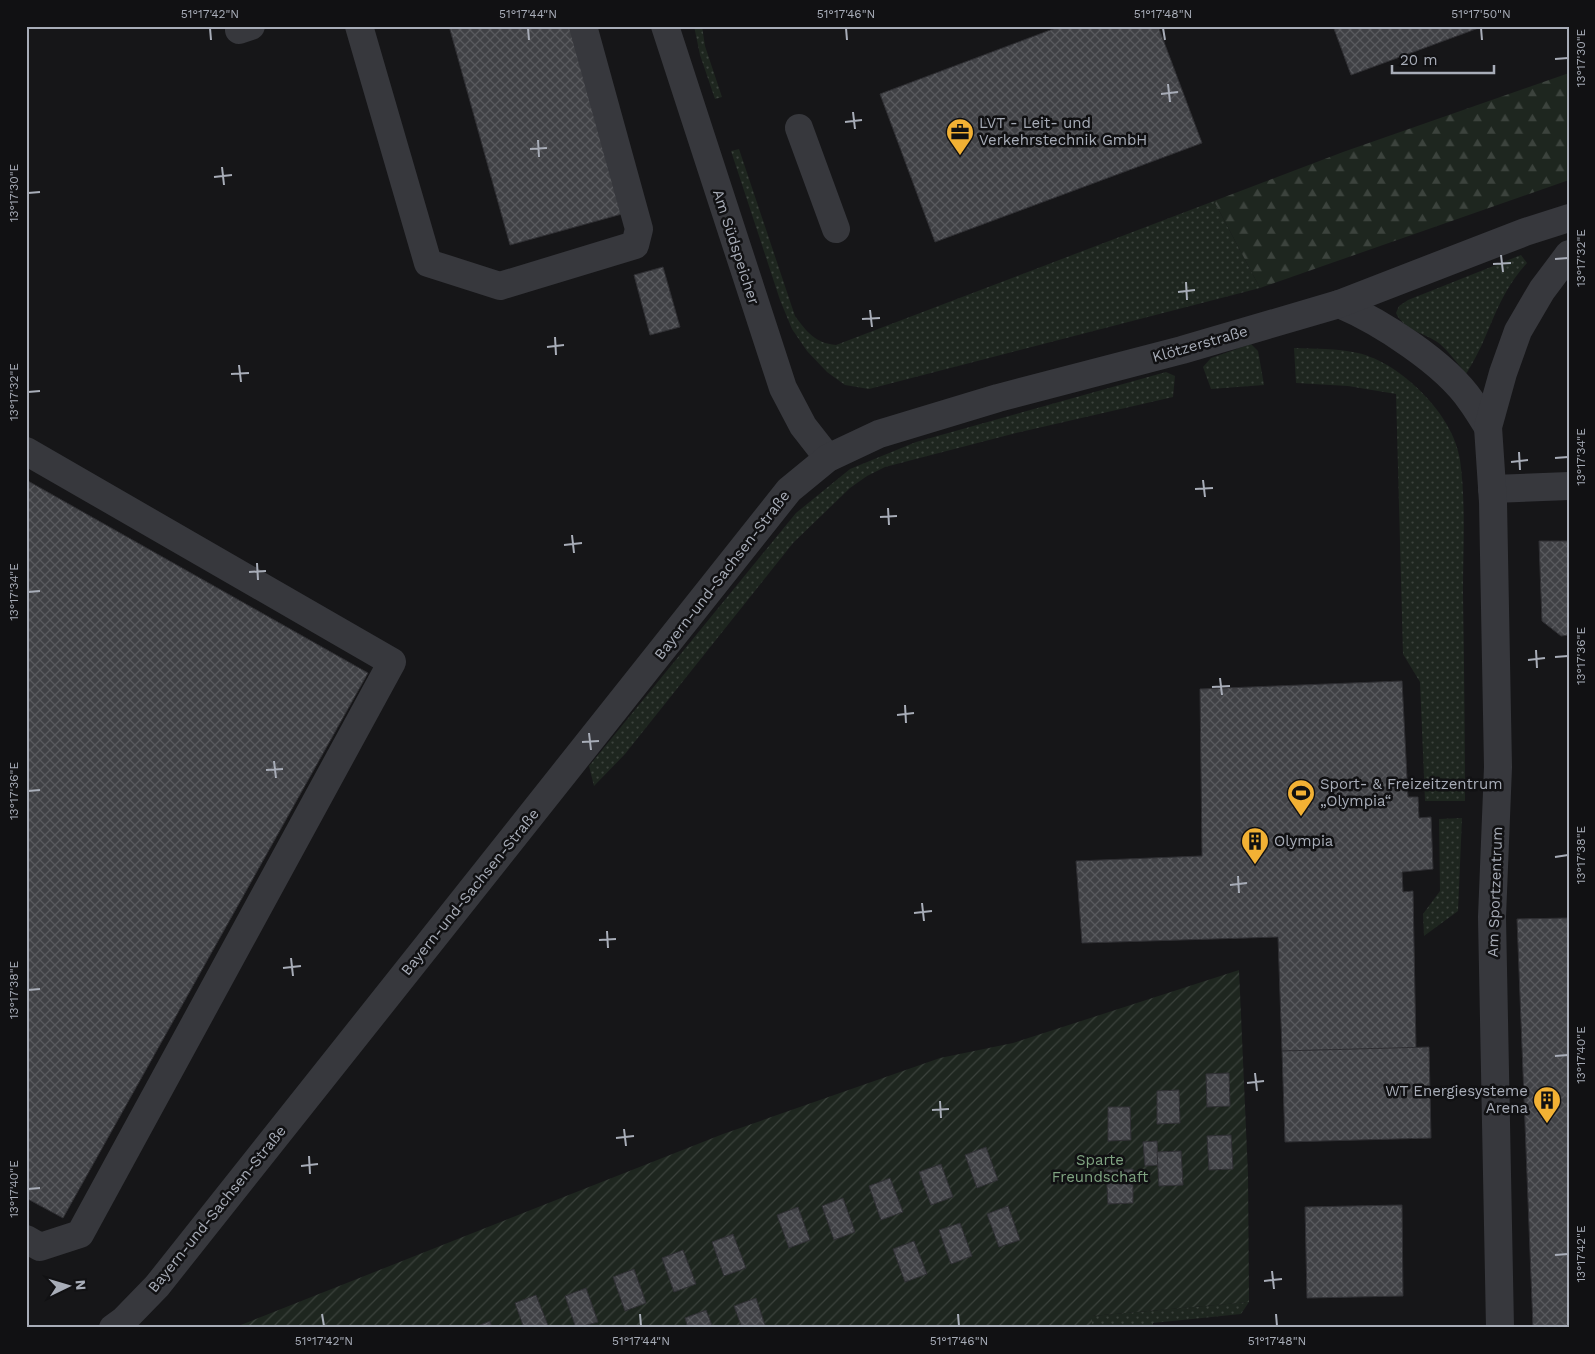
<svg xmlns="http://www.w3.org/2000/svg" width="1595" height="1354" font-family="'Work Sans',sans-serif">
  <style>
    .grass { fill: url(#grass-dots) }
    .forest { fill: url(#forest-firs) }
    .garden { fill: url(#garden-furrows) }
    .building { fill: url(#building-cross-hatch); stroke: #303034 }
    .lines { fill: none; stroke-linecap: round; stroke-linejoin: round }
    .minor { stroke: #37383d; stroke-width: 28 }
    .ticks { fill: none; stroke: #a8adb8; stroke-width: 2 }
    .labels { text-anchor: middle; stroke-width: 5; stroke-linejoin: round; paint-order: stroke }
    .poi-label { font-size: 15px; fill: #a8adb8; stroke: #111113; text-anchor: start }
    .street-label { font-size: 15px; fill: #a8adb8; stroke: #111113 }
    .park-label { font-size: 15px; fill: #7fa381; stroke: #111113 }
    .neatline { fill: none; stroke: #a8adb8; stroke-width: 2 }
    .ticks-label { font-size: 12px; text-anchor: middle; fill: #a8adb8 }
  </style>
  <defs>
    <pattern id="grass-dots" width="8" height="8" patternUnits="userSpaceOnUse" patternTransform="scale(1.25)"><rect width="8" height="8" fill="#1e261f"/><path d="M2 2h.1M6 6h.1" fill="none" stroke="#3c433d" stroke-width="1.8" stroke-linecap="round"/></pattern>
    <pattern id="forest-firs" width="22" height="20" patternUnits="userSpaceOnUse" patternTransform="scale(1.25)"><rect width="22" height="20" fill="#1e261f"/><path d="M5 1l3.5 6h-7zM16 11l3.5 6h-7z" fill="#3c433d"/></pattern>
    <pattern id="garden-furrows" width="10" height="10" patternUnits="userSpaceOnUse" patternTransform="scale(1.25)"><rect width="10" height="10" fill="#1e261f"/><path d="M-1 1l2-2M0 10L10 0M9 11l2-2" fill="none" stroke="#3c433d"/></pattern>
    <pattern id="building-cross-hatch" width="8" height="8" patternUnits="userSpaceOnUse" patternTransform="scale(1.25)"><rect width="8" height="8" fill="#404145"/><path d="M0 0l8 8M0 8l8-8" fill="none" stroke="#595a5e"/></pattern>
  </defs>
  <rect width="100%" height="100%" fill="#161618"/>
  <!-- grass -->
  <g class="grass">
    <path d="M694 26H702L705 46 722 97 715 99 700 55Z"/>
    <path d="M739 149 795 316C807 332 815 343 836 345L1214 201 1260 288 869 389 845 385 827 372 807 351 792 329 780 300 731 151Z"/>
    <path d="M1521 255 1527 263C1494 299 1491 336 1466 374 1458 364 1450 353 1440 344 1426 333 1404 331 1396 313L1399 306 1408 300Z"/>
    <path d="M1251 344 1258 351 1264 385 1211 389 1203 367 1211 358Z"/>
    <path d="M1294 348C1315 349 1336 348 1358 353 1401 363 1454 415 1460 460 1466 503 1463 549 1463 593 1464 662 1465 731 1465 801H1425L1420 682 1403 654 1396 394 1348 386 1296 383Z"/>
    <path d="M1166 372 1175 376 1173 397 1016 433 885 467 867 476 850 488 793 543 625 754 594 786 589 766 796 513 850 469 916 442Z"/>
    <path d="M1462 818 1458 911 1424 936 1423 914 1440 891 1439 819Z"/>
    <path d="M1249 1302 1241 1314 1153 1323V1328H1092V1316Z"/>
  </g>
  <!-- forest -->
  <path class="forest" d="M1569 73V180L1260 288 1214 201 1343 152Z"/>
  <!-- garden -->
  <path class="garden" d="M1239 970 1248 1174 1249 1302 1092 1316V1328H233L723 1134 940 1058 1013 1043Z"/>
  <!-- building -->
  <g class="building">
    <path d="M449 26H570L622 214 510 245Z"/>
    <path d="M1061 26H1158L1202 143 935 242 880 94Z"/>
    <path d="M1333 26H1484L1351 75Z"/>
    <path d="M663 267 680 327 650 335 634 275Z"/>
    <path d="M28 481 368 673 63 1218 26 1198Z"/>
    <path d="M1539 541H1569V635L1561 636 1542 621Z"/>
    <path d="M1402 681 1408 797H1418L1419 818 1431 817 1433 869 1402 872 1403 892 1413 891 1416 1048 1282 1051 1278 937 1082 943 1076 861 1202 856 1200 689Z"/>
    <path d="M1569 918V1328H1533L1517 919Z"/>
    <path d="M1429 1047 1431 1138 1285 1142 1282 1051Z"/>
    <path d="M1229 1073 1230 1106 1207 1107 1206 1074Z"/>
    <path d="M1179 1090 1180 1123 1157 1124V1091Z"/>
    <path d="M1108 1107H1130L1131 1140 1108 1141Z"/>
    <path d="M1231 1135 1233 1169 1209 1170 1207 1136Z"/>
    <path d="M1157 1141 1158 1165 1145 1166 1143 1142Z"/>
    <path d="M986 1147 998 1180 977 1188 965 1155Z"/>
    <path d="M1181 1151 1183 1185 1159 1186 1157 1152Z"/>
    <path d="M941 1164 953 1197 931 1205 919 1172Z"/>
    <path d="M1133 1169V1203L1108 1204 1106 1170Z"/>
    <path d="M890 1178 903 1212 881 1220 869 1186Z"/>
    <path d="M843 1198 855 1232 834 1240 822 1206Z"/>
    <path d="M1402 1205 1403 1296 1307 1298 1305 1207Z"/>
    <path d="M1008 1206 1020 1240 999 1247 987 1214Z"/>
    <path d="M798 1207 810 1240 789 1248 777 1215Z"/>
    <path d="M960 1223 972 1256 951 1264 939 1230Z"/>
    <path d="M733 1234 746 1268 724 1276 712 1242Z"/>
    <path d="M914 1241 927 1274 905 1282 893 1249Z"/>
    <path d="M683 1250 696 1284 674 1292 662 1258Z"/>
    <path d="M634 1269 646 1303 625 1311 613 1277Z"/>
    <path d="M586 1288 598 1322 576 1328 565 1296Z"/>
    <path d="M536 1295 549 1328H524L515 1303Z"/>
    <path d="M756 1298 766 1328H742L734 1306Z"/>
    <path d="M706 1310 713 1328H688L685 1318Z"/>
    <path d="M490 1321 492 1328H473Z"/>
  </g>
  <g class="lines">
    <!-- minor -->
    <g class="minor">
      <path d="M359 26 428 263 500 286 635 245 639 229 583 26"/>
      <path d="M665 26 783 388 803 426 828 458"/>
      <path d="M239 30 251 26"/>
      <path d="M799 128 836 229"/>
      <path d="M1339 304C1381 322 1445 363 1471 401 1477 409 1482 418 1488 427"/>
      <path d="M26 451 392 662 80 1234 40 1247 26 1239"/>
      <path d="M1492 489 1569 486"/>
      <path d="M113 1328 124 1320 157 1286 789 490 828 458 879 434 998 398 1182 350 1339 304 1525 232 1569 218"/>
      <path d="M1500 1328 1492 917 1498 767 1493 502 1488 427 1503 373 1518 331 1542 290 1569 254"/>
    </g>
  </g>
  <!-- ticks -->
  <path class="ticks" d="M210 28 211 40M528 28 529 40M846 28 847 40M1163 28 1165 40M1481 28 1482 40M1555 59 1568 58M1168 84 1170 102M1161 94 1178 92M853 112 855 129M845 122 862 120M538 140 539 157M530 149 547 148M222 167 224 185M214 177 232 175M28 193 40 192M1501 255 1503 272M1555 259 1568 258M1493 264 1511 263M1186 282 1187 300M1178 292 1195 290M870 310 872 327M862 319 880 318M555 337 556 355M547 347 564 345M239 365 241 382M231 374 249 373M28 392 40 391M1519 452 1520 470M1555 458 1568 457M1511 462 1528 460M1203 480 1205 497M1195 489 1213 488M888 508 889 525M880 517 897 516M572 535 574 553M564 545 582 543M257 563 258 580M249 572 266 571M28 592 40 591M1536 650 1537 668M1555 657 1568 656M1528 660 1545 658M1220 678 1222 695M1212 687 1230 686M905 705 906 723M897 715 914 713M589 733 591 750M582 742 599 741M274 761 276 778M266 770 283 769M28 791 40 790M1555 857 1568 855M1238 876 1239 893M1230 885 1247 883M922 903 924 921M914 913 932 911M607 931 608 948M599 940 616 939M291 958 293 976M283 968 301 966M28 990 40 989M1555 1056 1568 1055M1255 1073 1257 1091M1247 1083 1264 1081M940 1101 941 1118M932 1110 949 1109M624 1129 626 1146M616 1138 634 1136M309 1156 310 1174M301 1166 318 1164M28 1189 40 1188M1555 1255 1568 1254M1272 1271 1274 1289M1264 1281 1282 1279M322 1314 324 1326M640 1314 641 1326M958 1314 959 1326M1276 1314 1277 1326"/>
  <!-- icons -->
  <defs>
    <g id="office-pin" transform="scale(1.4375)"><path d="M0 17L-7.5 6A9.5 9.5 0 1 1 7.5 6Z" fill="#f2b134" stroke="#111113"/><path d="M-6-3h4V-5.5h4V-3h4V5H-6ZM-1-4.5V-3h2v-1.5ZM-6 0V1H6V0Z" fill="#111"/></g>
    <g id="stadium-pin" transform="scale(1.4375)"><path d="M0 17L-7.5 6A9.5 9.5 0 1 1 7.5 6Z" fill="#f2b134" stroke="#111113"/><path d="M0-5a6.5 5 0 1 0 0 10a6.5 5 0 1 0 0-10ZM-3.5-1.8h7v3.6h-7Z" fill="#111"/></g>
    <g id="building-pin" transform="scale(1.4375)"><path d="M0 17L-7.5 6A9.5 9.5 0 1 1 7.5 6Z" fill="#f2b134" stroke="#111113"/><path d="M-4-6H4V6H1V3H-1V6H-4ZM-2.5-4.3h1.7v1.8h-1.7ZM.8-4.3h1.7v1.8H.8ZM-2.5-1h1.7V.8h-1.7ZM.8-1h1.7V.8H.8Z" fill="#111"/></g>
  </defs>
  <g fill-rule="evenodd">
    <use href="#office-pin" x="960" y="132"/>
    <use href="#stadium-pin" x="1301" y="793"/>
    <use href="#building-pin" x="1255" y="841"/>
    <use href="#building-pin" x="1547" y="1100"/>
  </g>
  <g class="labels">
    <!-- poi labels -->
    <g class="poi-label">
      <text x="979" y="128">LVT - Leit- und<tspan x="979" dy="17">Verkehrstechnik GmbH</tspan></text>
      <text x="1320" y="789">Sport- &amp; Freizeitzentrum<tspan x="1320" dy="17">„Olympia“</tspan></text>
      <text x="1274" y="846">Olympia</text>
      <text x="1528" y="1096" text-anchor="end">WT Energiesysteme<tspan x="1528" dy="17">Arena</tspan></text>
    </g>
    <!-- street labels -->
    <g class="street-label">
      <text transform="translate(736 247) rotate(72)" y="5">Am Südspeicher</text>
      <text transform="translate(1200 344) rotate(-16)" y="5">Klötzerstraße</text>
      <text transform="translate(722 575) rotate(-52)" y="5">Bayern-und-Sachsen-Straße</text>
      <text transform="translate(470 892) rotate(-51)" y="5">Bayern-und-Sachsen-Straße</text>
      <text transform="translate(1495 892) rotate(-88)" y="5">Am Sportzentrum</text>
      <text transform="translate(217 1209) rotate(-51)" y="5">Bayern-und-Sachsen-Straße</text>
    </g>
    <!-- park labels -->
    <g class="park-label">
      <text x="1100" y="1165">Sparte<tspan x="1100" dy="17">Freundschaft</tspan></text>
    </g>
  </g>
  <!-- border -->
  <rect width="1595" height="1354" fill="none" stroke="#111113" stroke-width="55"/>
  <!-- north arrow -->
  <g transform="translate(68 1286) rotate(85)" stroke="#111113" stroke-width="4" paint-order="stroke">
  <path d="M0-4L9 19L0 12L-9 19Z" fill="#a8adb8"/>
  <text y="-8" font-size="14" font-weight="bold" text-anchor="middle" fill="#a8adb8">N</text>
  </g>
  <!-- scale -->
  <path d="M1392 65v8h102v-8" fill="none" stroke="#a8adb8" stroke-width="2.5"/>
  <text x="1400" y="65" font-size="15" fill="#a8adb8" stroke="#111113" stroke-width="4" paint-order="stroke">20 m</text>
  <rect x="28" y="28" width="1540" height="1298" class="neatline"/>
  <g class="ticks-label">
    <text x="210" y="18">51°17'42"N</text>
    <text x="528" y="18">51°17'44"N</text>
    <text x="846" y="18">51°17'46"N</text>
    <text x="1163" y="18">51°17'48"N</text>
    <text x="1481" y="18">51°17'50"N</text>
    <text transform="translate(1581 58) rotate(-90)" y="4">13°17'30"E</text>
    <text transform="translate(14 193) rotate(-90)" y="4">13°17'30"E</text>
    <text transform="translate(1581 258) rotate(-90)" y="4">13°17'32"E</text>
    <text transform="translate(14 392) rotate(-90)" y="4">13°17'32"E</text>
    <text transform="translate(1581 457) rotate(-90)" y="4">13°17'34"E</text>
    <text transform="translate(14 592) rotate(-90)" y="4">13°17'34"E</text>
    <text transform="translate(1581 656) rotate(-90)" y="4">13°17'36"E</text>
    <text transform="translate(14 791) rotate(-90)" y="4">13°17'36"E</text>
    <text transform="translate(1581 855) rotate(-90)" y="4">13°17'38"E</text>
    <text transform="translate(14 990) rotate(-90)" y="4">13°17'38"E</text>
    <text transform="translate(1581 1055) rotate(-90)" y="4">13°17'40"E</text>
    <text transform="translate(14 1189) rotate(-90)" y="4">13°17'40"E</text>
    <text transform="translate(1581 1254) rotate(-90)" y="4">13°17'42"E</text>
    <text x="324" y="1345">51°17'42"N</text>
    <text x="641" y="1345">51°17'44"N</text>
    <text x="959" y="1345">51°17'46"N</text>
    <text x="1277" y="1345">51°17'48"N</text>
  </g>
</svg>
